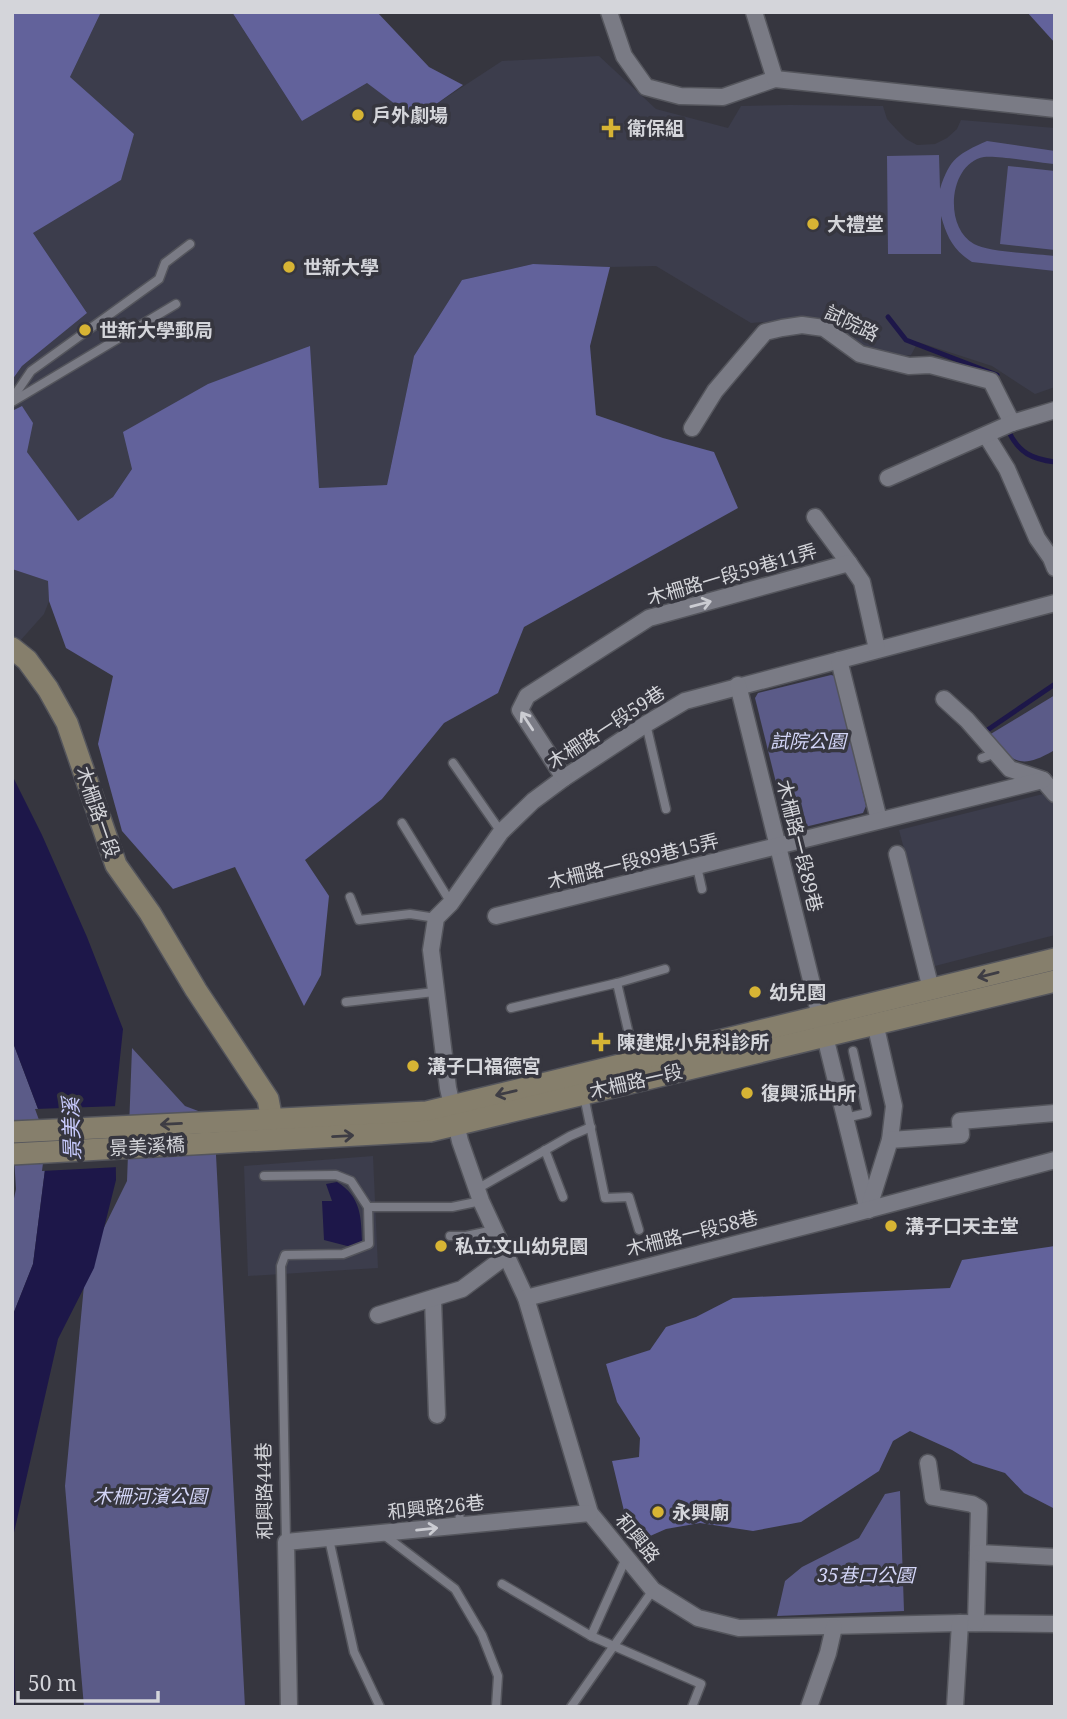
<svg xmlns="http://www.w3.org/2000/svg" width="1067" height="1719" font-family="'Noto Serif','Noto Sans TC',serif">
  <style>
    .built { fill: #3c3d4c }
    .green { fill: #5b5b88 }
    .forest { fill: #62629b }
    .water { fill: #1d1749 }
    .pier { fill: #36363f }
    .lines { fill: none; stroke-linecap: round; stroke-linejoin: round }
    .stream { stroke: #1d1749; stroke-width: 5 }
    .lane-casing { stroke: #54555c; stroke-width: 11 }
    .street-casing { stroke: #54555c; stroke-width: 19 }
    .secondary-casing { stroke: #54555c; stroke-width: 24 }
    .lane { stroke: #7a7b85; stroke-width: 8 }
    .street { stroke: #7a7b85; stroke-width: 16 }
    .secondary { stroke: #867f6c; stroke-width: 21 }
    .oneway { stroke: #cbccd2 }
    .oneway2 { stroke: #3e3d44 }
    .poi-dot { fill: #d7b434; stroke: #36363f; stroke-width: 2.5 }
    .labels { text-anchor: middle; stroke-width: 7; stroke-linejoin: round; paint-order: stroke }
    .poi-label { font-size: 19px; font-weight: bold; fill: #d4d5da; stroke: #36363f; text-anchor: start }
    .street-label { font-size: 19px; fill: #d4d5da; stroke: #36363f }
    .park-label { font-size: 19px; font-style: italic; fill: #d3d5f7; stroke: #36363f }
    .water-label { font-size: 21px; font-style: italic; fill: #c8cbfe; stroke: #36363f }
  </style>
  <rect width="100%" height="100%" fill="#36363f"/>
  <!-- built -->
  <g class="built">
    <path d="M101 12H232L302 121 367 83 415 118 502 61 599 56 656 109 728 128 741 106 790 105 883 106 887 119 896 129 906 139 917 145 935 144 947 138 957 129 961 120 1055 128V387L1035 394 992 366 918 342 911 355 895 357 876 353 859 345 817 318 751 323 656 266 610 267 533 264 462 280 414 356 387 485 318 488 309 346 132 469 113 497 78 522 27 452 12 411V380L22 366 87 313 33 233 121 180 70 77Z"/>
    <path d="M12 569 48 581 49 601 44 614 19 642 12 637Z"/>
    <path d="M1047 793 1055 804V935L935 966 899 830Z"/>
    <path d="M373 1156 378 1268 248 1276 244 1166Z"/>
  </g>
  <!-- green -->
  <g class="green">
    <path d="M987 141 1055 151V164C1039 163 997 155 984 157 949 163 943 227 974 244 988 252 1036 254 1055 256V271L972 262C953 250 947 237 941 216V254H888L887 156 939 155 940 189C950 158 958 154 987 141Z"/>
    <path d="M1008 166 1055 171V250L1000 244Z"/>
    <path d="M831 675 835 676 866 806 863 813 788 831 755 698 758 693Z"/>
    <path d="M1055 695V752L1053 751C1020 770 1012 762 989 735Z"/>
    <path d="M12 1040 49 1138 33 1264 12 1317V1208L16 1189 12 1126Z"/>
    <path d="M132 1048 185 1106 214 1117 245 1707H84L65 1486 86 1264 127 1181Z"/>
    <path d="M900 1491 904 1611 777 1616 785 1581 802 1567 859 1538 885 1494Z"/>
  </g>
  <!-- forest -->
  <g class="forest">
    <path d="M12 12H101L70 77 134 134 121 180 33 233 87 313 22 366 12 380Z"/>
    <path d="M232 12H377L429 67 463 85 415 119 367 83 302 121Z"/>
    <path d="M1027 12H1055V43Z"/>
    <path d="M533 264 610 267 590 346 596 415 663 438 714 452 738 508 524 627 498 693 444 723 382 799 305 860 329 896 321 975 304 1006 235 867 173 889 122 831 98 744 113 676 66 648 49 601 48 581 12 569V411L22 406 33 423 27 452 78 521 113 497 132 469 123 432 208 384 310 346 319 488 387 485 414 356 462 280Z"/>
    <path d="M1055 1246V1509L1024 1493 1005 1473 973 1463 952 1450 910 1431 893 1441 879 1471 801 1522 753 1531 700 1523 666 1529 632 1544 612 1461 639 1457 640 1438 617 1402 606 1364 650 1350 666 1327 696 1317 733 1298 950 1288 962 1260Z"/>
  </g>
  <!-- water -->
  <g class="water">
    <path d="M12 775 42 835 87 937 123 1029 115 1106 116 1180 94 1268 58 1339 13 1537 15 1707H12V1317L33 1264 49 1138 12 1040Z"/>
    <path d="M337 1182C361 1197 361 1216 362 1241L351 1247 324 1240 322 1201H332L326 1184Z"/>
  </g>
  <!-- pier -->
  <path class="pier" d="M119 1106V1167L42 1171 46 1139 35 1109Z"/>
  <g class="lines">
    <!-- stream -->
    <g class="stream">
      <path d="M888 317 906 340 997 375"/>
      <path d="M1009 432C1019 453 1032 459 1055 462"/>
      <path d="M986 731 1055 684"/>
    </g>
    <!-- lane casing -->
    <g class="lane-casing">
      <g id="lane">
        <path d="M12 399 31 371 159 279 165 263 190 244"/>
        <path d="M12 402 176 304"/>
        <path d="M646 724 666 809"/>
        <path d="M982 758 996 753"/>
        <path d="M453 763 501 832"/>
        <path d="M402 823 451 903"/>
        <path d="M697 867 702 889"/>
        <path d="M350 897 359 920 410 914 436 918"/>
        <path d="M617 983 665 969"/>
        <path d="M346 1002 434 992"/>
        <path d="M511 1008 617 983 635 1060"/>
        <path d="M584 1096 605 1198 629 1197 639 1230"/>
        <path d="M845 1118 867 1113 853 1051"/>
        <path d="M545 1150 563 1197"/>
        <path d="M264 1176 336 1175 351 1181 368 1207 369 1244 343 1254 285 1255 281 1266 286 1542"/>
        <path d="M477 1189 570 1136 591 1127"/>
        <path d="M368 1207H452L481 1201"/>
        <path d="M450 1236H466L494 1230"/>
        <path d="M459 1504 460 1526"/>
        <path d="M384 1535 455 1589 482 1635 498 1676 496 1707"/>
        <path d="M329 1539 354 1652 380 1707"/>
        <path d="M502 1584 591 1636 701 1684 692 1707"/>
        <path d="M591 1636 627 1556"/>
        <path d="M571 1707 653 1590"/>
      </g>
    </g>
    <!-- street casing -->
    <g class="street-casing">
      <g id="street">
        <path d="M609 12 624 56 646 87 680 96 723 97 775 79 1055 109"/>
        <path d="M754 12 775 79"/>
        <path d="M692 428 715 391 765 332 782 328 802 325 824 328 860 354 909 366 930 365 991 381 1012 423"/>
        <path d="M986 435 1007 469 1037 538 1051 558 1055 568"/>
        <path d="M888 478 1012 423 1055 410"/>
        <path d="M815 517 849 563"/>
        <path d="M1055 603 685 701 646 724 564 778 533 801 501 832 451 903 436 918 431 950 448 1088 460 1141 481 1201 526 1298 590 1513 653 1590 698 1618 739 1628 960 1623 1055 1624"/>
        <path d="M839 660 879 820"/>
        <path d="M738 685 868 1210"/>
        <path d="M944 699 967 720 1010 769 1041 779"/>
        <path d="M564 778 520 710 527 696 649 618 849 563 862 582 877 649"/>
        <path d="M1043 780 1055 794"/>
        <path d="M897 854 931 989"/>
        <path d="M496 916 1043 780"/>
        <path d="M875 1023 894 1106 890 1140"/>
        <path d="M868 1210 890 1140 961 1135 960 1121 1055 1113"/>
        <path d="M526 1298 833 1219 1055 1160"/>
        <path d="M433 1299 437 1415"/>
        <path d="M378 1315 462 1289 506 1256"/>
        <path d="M928 1463 933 1497 972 1504 979 1508 976 1623"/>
        <path d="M978 1553 1055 1557"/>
        <path d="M289 1707 286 1542 590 1513"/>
        <path d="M809 1707 828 1653 834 1627"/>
        <path d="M955 1707 960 1623"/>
      </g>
    </g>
    <!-- secondary casing -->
    <g class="secondary-casing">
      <g id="secondary">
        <path d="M12 648 27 660 48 689 67 723 116 865 150 913 196 990 268 1099 274 1131"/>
        <path d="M12 1132 427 1112 1055 959"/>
        <path d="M12 1154 430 1131 1055 981"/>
      </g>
    </g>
    <!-- lane -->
    <use href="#lane" class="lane"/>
    <!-- street -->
    <use href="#street" class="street"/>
    <!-- secondary -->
    <use href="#secondary" class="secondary"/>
  </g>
  <!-- one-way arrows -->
  <defs><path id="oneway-shaft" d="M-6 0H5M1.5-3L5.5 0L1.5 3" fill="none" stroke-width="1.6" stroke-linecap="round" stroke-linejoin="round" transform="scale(1.75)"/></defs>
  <g class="oneway">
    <use href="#oneway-shaft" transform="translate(701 604) rotate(-15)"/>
    <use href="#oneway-shaft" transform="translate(527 721) rotate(-123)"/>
    <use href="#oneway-shaft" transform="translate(427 1529) rotate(-6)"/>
  </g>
  <g class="oneway2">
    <use href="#oneway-shaft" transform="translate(988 975) rotate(166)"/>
    <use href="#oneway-shaft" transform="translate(506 1093) rotate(167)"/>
    <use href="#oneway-shaft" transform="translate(171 1124) rotate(177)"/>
    <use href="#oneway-shaft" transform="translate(343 1136) rotate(-3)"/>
  </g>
  <!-- markers -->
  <g class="poi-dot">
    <circle cx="358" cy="115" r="7"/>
    <path d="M607.5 117.5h7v7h7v7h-7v7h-7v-7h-7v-7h7z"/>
    <circle cx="813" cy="224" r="7"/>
    <circle cx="289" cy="267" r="7"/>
    <circle cx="85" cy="330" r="7"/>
    <circle cx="755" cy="992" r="7"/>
    <path d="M597.5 1031.5h7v7h7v7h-7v7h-7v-7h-7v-7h7z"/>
    <circle cx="413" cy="1066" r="7"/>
    <circle cx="747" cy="1093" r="7"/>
    <circle cx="891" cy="1226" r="7"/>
    <circle cx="441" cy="1246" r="7"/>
    <circle cx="658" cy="1512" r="7"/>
  </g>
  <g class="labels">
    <!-- poi labels -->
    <g class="poi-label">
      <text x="372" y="122">戶外劇場</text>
      <text x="627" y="135">衛保組</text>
      <text x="827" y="231">大禮堂</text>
      <text x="303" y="274">世新大學</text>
      <text x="99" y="337">世新大學郵局</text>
      <text x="769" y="999">幼兒園</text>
      <text x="617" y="1049">陳建焜小兒科診所</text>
      <text x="427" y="1073">溝子口福德宮</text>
      <text x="761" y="1100">復興派出所</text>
      <text x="905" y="1233">溝子口天主堂</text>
      <text x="455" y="1253">私立文山幼兒園</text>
      <text x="672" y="1519">永興廟</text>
    </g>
    <!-- street labels -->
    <g class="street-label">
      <text transform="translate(852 323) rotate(26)" y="7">試院路</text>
      <text transform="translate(732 574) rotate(-16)" y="7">木柵路一段59巷11弄</text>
      <text transform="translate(606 727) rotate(-33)" y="7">木柵路一段59巷</text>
      <text transform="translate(98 812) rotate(71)" y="7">木柵路一段</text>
      <text transform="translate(800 846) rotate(76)" y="7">木柵路一段89巷</text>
      <text transform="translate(633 861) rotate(-14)" y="7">木柵路一段89巷15弄</text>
      <text transform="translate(636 1081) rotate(-13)" y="7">木柵路一段</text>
      <text transform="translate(147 1146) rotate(-3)" y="7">景美溪橋</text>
      <text transform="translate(692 1233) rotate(-14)" y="7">木柵路一段58巷</text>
      <text transform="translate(264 1491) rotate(-91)" y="7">和興路44巷</text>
      <text transform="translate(436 1507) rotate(-6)" y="7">和興路26巷</text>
      <text transform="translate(638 1538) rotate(51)" y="7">和興路</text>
    </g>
    <!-- park labels -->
    <g class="park-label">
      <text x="808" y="748">試院公園</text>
      <text x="150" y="1503">木柵河濱公園</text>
      <text x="866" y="1582">35巷口公園</text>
    </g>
    <!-- water labels -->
    <g class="water-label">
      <text transform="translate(72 1129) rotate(-92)" y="7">景美溪</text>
    </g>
  </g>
  <!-- border -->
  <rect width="1067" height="1719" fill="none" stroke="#d4d5da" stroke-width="28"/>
  <!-- scale -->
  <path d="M18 1691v10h140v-10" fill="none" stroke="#d4d5da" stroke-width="3.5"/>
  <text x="28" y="1691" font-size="21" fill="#d4d5da" stroke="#36363f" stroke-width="5" paint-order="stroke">50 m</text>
</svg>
